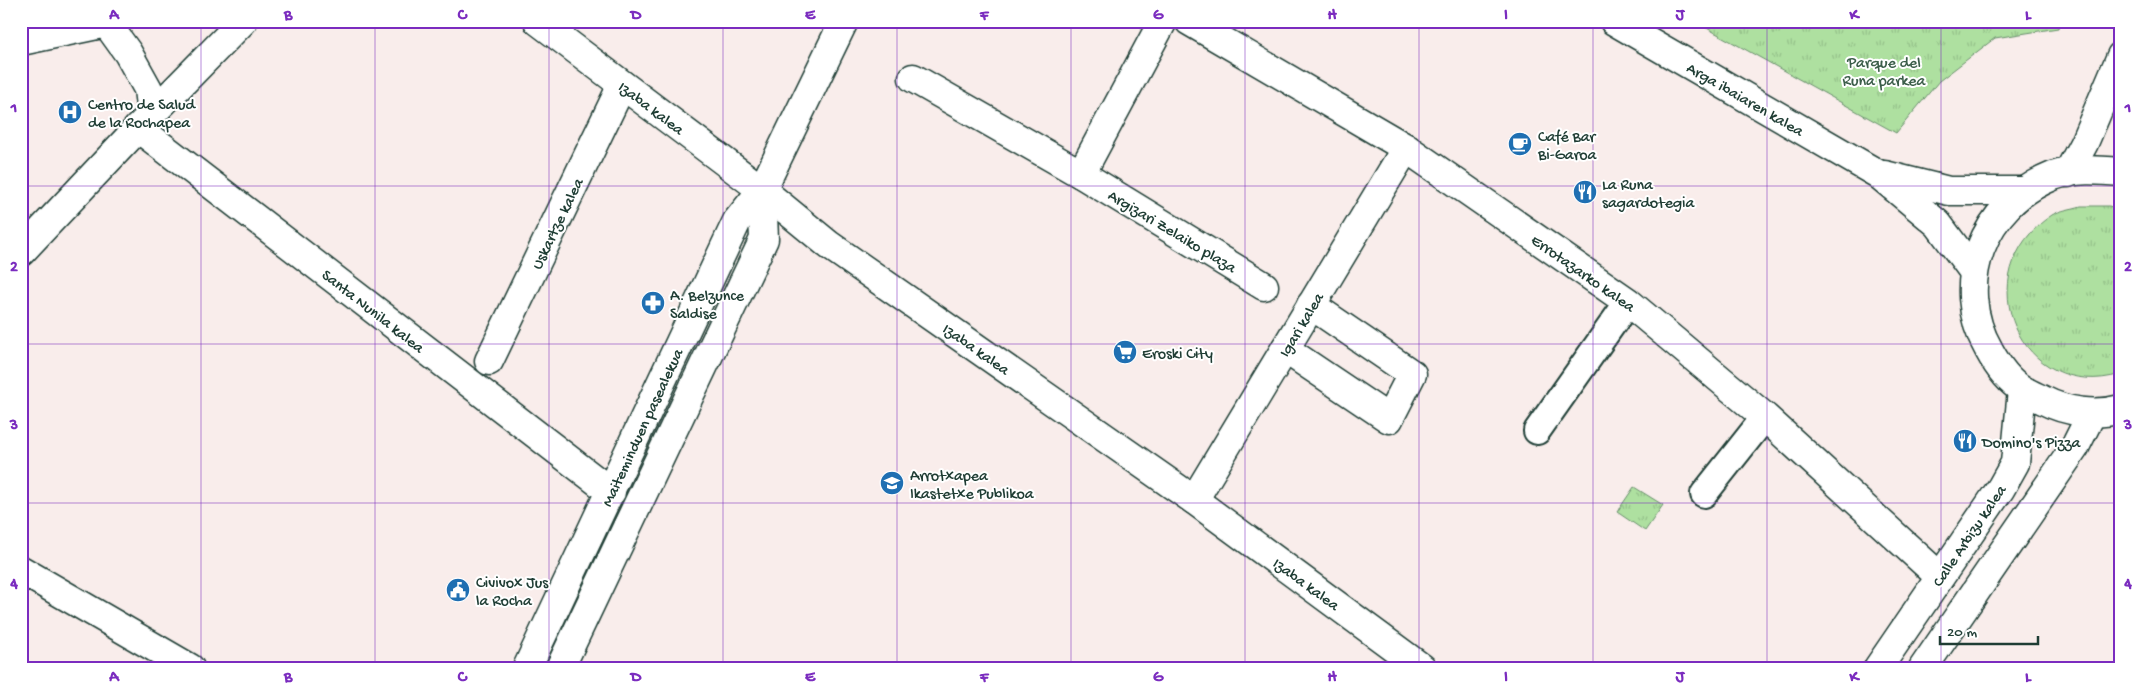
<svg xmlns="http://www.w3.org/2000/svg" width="2142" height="689" font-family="'Gochi Hand',sans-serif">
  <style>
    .grass { fill: url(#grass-tufts); stroke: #668e6a }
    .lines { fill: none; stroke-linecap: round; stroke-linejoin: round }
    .pedestrian-casing { stroke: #1f3d34; stroke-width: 30 }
    .minor-casing { stroke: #1f3d34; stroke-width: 31 }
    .tertiary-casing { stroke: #1f3d34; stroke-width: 31 }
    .pedestrian { stroke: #fff; stroke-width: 26 }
    .minor { stroke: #fff; stroke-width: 28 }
    .tertiary { stroke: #fff; stroke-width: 28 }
    .grid { fill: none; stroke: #7b2cbf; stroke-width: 1; stroke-opacity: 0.55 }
    .labels { text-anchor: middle; stroke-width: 4; stroke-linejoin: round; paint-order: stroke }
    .park-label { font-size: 16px; fill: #3c5e4a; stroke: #fff }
    .street-label { font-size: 16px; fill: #1f3d34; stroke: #fff }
    .poi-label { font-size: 16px; fill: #1f3d34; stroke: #fff; text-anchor: start }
    .neatline { fill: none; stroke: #7b2cbf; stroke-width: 2 }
    .grid-label { font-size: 16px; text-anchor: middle; font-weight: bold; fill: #7b2cbf }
  </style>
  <defs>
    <pattern id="grass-tufts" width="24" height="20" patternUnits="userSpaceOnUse" patternTransform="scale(1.25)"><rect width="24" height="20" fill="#aee0a0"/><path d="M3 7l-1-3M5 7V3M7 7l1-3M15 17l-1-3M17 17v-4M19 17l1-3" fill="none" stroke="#95c18a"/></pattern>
  </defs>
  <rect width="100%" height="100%" fill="#f9edeb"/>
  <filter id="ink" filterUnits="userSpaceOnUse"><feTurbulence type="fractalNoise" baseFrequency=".02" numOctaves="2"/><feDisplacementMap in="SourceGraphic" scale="10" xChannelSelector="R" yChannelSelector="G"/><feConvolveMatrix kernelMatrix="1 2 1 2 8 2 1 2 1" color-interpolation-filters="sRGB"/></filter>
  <g filter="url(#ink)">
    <!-- grass -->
    <g class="grass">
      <path d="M1694 21H2060L2058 28 1995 38 1939 81 1896 133Z"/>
      <path d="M2081 206H2109L2121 210V374C2021 404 1963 273 2052 215 2060 210 2072 209 2081 206Z"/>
      <path d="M1634 487 1663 505 1645 531 1617 512Z"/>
    </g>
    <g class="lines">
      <!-- pedestrian casing -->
      <g class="pedestrian-casing">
        <g id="pedestrian">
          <path d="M1537 431 1628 302"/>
          <path d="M1704 494 1765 417"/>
        </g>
      </g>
      <!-- minor casing -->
      <g class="minor-casing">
        <g id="minor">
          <path d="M105 21 128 53 148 89 151 115"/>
          <path d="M538 21 762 190 829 245 1194 500 1422 668"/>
          <path d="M1189 21 1406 148 1628 302 1765 417 1939 576"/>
          <path d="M913 78 1081 174 1163 21"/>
          <path d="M138 128 611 492"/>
          <path d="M1081 174 1264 286"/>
          <path d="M21 252 138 128 243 21"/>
          <path d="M1285 349 1389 419 1412 374 1311 305"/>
          <path d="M489 361 622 85"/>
          <path d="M1194 500 1406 148"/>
          <path d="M21 570 190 668"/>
          <path d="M1878 668 2001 488 2015 463 2022 390"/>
          <path d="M1923 668 2075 447 2092 413"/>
        </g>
      </g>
      <!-- tertiary casing -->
      <g class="tertiary-casing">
        <g id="tertiary">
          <path d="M1614 21 1878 174 1938 224 1973 271"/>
          <path d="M21 41 116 21"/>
          <path d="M2121 172C2098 170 2075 168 2053 176 1983 204 1951 284 1989 350 1997 365 2008 381 2023 390 2029 394 2037 397 2043 400 2066 412 2096 416 2121 409"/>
          <path d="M2068 173 2084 143 2121 56"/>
          <path d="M1885 175 1949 191H2024"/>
          <path d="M527 668 737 221 762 190 844 21"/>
          <path d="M560 668 764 239 762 190"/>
        </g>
      </g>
      <!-- pedestrian -->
      <use href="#pedestrian" class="pedestrian"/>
      <!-- minor -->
      <use href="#minor" class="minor"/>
      <!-- tertiary -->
      <use href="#tertiary" class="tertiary"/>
    </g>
  </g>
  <!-- grid -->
  <path class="grid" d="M201 21V668M375 21V668M549 21V668M723 21V668M897 21V668M1071 21V668M1245 21V668M1419 21V668M1593 21V668M1767 21V668M1941 21V668M21 186H2121M21 344H2121M21 503H2121"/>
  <!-- icons -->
  <defs>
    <g id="hospital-disc" transform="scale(1.25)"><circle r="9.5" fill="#1f6fb2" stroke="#fff"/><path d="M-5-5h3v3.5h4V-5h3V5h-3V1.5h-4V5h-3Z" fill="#fff"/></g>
    <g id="cafe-disc" transform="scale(1.25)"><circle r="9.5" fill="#1f6fb2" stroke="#fff"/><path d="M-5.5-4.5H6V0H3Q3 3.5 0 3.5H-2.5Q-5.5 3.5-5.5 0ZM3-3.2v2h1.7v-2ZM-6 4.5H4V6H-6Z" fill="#fff"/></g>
    <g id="restaurant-disc" transform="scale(1.25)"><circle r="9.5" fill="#1f6fb2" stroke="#fff"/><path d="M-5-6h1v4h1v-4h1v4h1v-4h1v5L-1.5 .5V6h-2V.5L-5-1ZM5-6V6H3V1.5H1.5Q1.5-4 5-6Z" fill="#fff"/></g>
    <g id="pharmacy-disc" transform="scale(1.25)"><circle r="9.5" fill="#1f6fb2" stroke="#fff"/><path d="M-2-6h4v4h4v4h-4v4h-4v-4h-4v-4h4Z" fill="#fff"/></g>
    <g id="supermarket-disc" transform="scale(1.25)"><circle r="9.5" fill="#1f6fb2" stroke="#fff"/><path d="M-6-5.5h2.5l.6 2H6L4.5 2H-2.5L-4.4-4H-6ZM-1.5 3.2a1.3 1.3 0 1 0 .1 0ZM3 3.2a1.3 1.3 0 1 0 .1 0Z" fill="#fff"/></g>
    <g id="school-disc" transform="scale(1.25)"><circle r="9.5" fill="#1f6fb2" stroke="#fff"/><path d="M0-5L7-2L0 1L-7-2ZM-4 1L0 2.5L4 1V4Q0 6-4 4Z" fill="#fff"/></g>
    <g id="civic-disc" transform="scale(1.25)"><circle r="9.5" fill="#1f6fb2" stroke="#fff"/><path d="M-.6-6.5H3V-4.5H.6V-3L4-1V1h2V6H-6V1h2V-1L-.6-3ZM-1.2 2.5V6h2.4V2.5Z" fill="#fff"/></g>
  </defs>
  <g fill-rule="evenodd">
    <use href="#hospital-disc" x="70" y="112"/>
    <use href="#cafe-disc" x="1520" y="144"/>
    <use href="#restaurant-disc" x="1585" y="192"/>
    <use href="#pharmacy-disc" x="653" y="303"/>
    <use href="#supermarket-disc" x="1125" y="352"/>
    <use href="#restaurant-disc" x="1965" y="441"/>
    <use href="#school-disc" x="892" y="483"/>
    <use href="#civic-disc" x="458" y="590"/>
  </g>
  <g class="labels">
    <!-- park labels -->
    <g class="park-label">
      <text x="1884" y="67">Parque del<tspan x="1884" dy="18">Runa parkea</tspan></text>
    </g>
    <!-- street labels -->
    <g class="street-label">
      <text transform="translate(1746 98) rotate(30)" y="6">Arga ibaiaren kalea</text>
      <text transform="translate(652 107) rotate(37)" y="6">Izaba kalea</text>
      <text transform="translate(556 223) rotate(-64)" y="6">Uskartze kalea</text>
      <text transform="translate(1173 230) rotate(31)" y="6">Argizari Zelaiko plaza</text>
      <text transform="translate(1584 272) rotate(35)" y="6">Errotazarko kalea</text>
      <text transform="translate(374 310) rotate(38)" y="6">Santa Nunila kalea</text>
      <text transform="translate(1300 324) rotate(-59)" y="6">Igari kalea</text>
      <text transform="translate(977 348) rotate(35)" y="6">Izaba kalea</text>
      <text transform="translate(641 427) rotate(-65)" y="6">Maiteminduen pasealekua</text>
      <text transform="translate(1968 535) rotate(-56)" y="6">Calle Arbizu kalea</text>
      <text transform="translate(1307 583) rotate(36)" y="6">Izaba kalea</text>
    </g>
    <!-- poi labels -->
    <g class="poi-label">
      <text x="88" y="109">Centro de Salud<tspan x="88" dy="18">de la Rochapea</tspan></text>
      <text x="1538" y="141">Café Bar<tspan x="1538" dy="18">Bi-Garoa</tspan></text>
      <text x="1602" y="189">La Runa<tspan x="1602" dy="18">sagardotegia</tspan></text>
      <text x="670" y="300">A. Belzunce<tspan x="670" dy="18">Saldise</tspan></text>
      <text x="1142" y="358">Eroski City</text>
      <text x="1982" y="447">Domino's Pizza</text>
      <text x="910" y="480">Arrotxapea<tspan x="910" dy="18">Ikastetxe Publikoa</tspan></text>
      <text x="476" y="587">Civivox Jus<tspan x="476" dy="18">la Rocha</tspan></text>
    </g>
  </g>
  <!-- margin -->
  <rect width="2142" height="689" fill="none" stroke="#fff" stroke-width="55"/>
  <!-- scale -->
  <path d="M1940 636v8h98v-8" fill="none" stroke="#1f3d34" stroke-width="2.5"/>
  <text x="1947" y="636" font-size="15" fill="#1f3d34" stroke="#ffffff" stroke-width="4" paint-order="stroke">20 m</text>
  <rect x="28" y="28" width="2086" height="634" class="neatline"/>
  <g class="grid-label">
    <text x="114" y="19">A</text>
    <text x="288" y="19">B</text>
    <text x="462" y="19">C</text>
    <text x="636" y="19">D</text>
    <text x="810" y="19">E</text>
    <text x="984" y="19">F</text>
    <text x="1158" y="19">G</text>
    <text x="1332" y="19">H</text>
    <text x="1506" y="19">I</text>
    <text x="1680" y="19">J</text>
    <text x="1854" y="19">K</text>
    <text x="2028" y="19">L</text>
    <text x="14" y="112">1</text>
    <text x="2128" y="112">1</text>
    <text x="14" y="271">2</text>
    <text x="2128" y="271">2</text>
    <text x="14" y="429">3</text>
    <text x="2128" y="429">3</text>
    <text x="14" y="588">4</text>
    <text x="2128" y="588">4</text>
    <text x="114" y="681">A</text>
    <text x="288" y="681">B</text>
    <text x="462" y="681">C</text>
    <text x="636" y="681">D</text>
    <text x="810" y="681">E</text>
    <text x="984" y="681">F</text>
    <text x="1158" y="681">G</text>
    <text x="1332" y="681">H</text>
    <text x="1506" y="681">I</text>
    <text x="1680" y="681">J</text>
    <text x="1854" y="681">K</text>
    <text x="2028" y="681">L</text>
  </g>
</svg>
